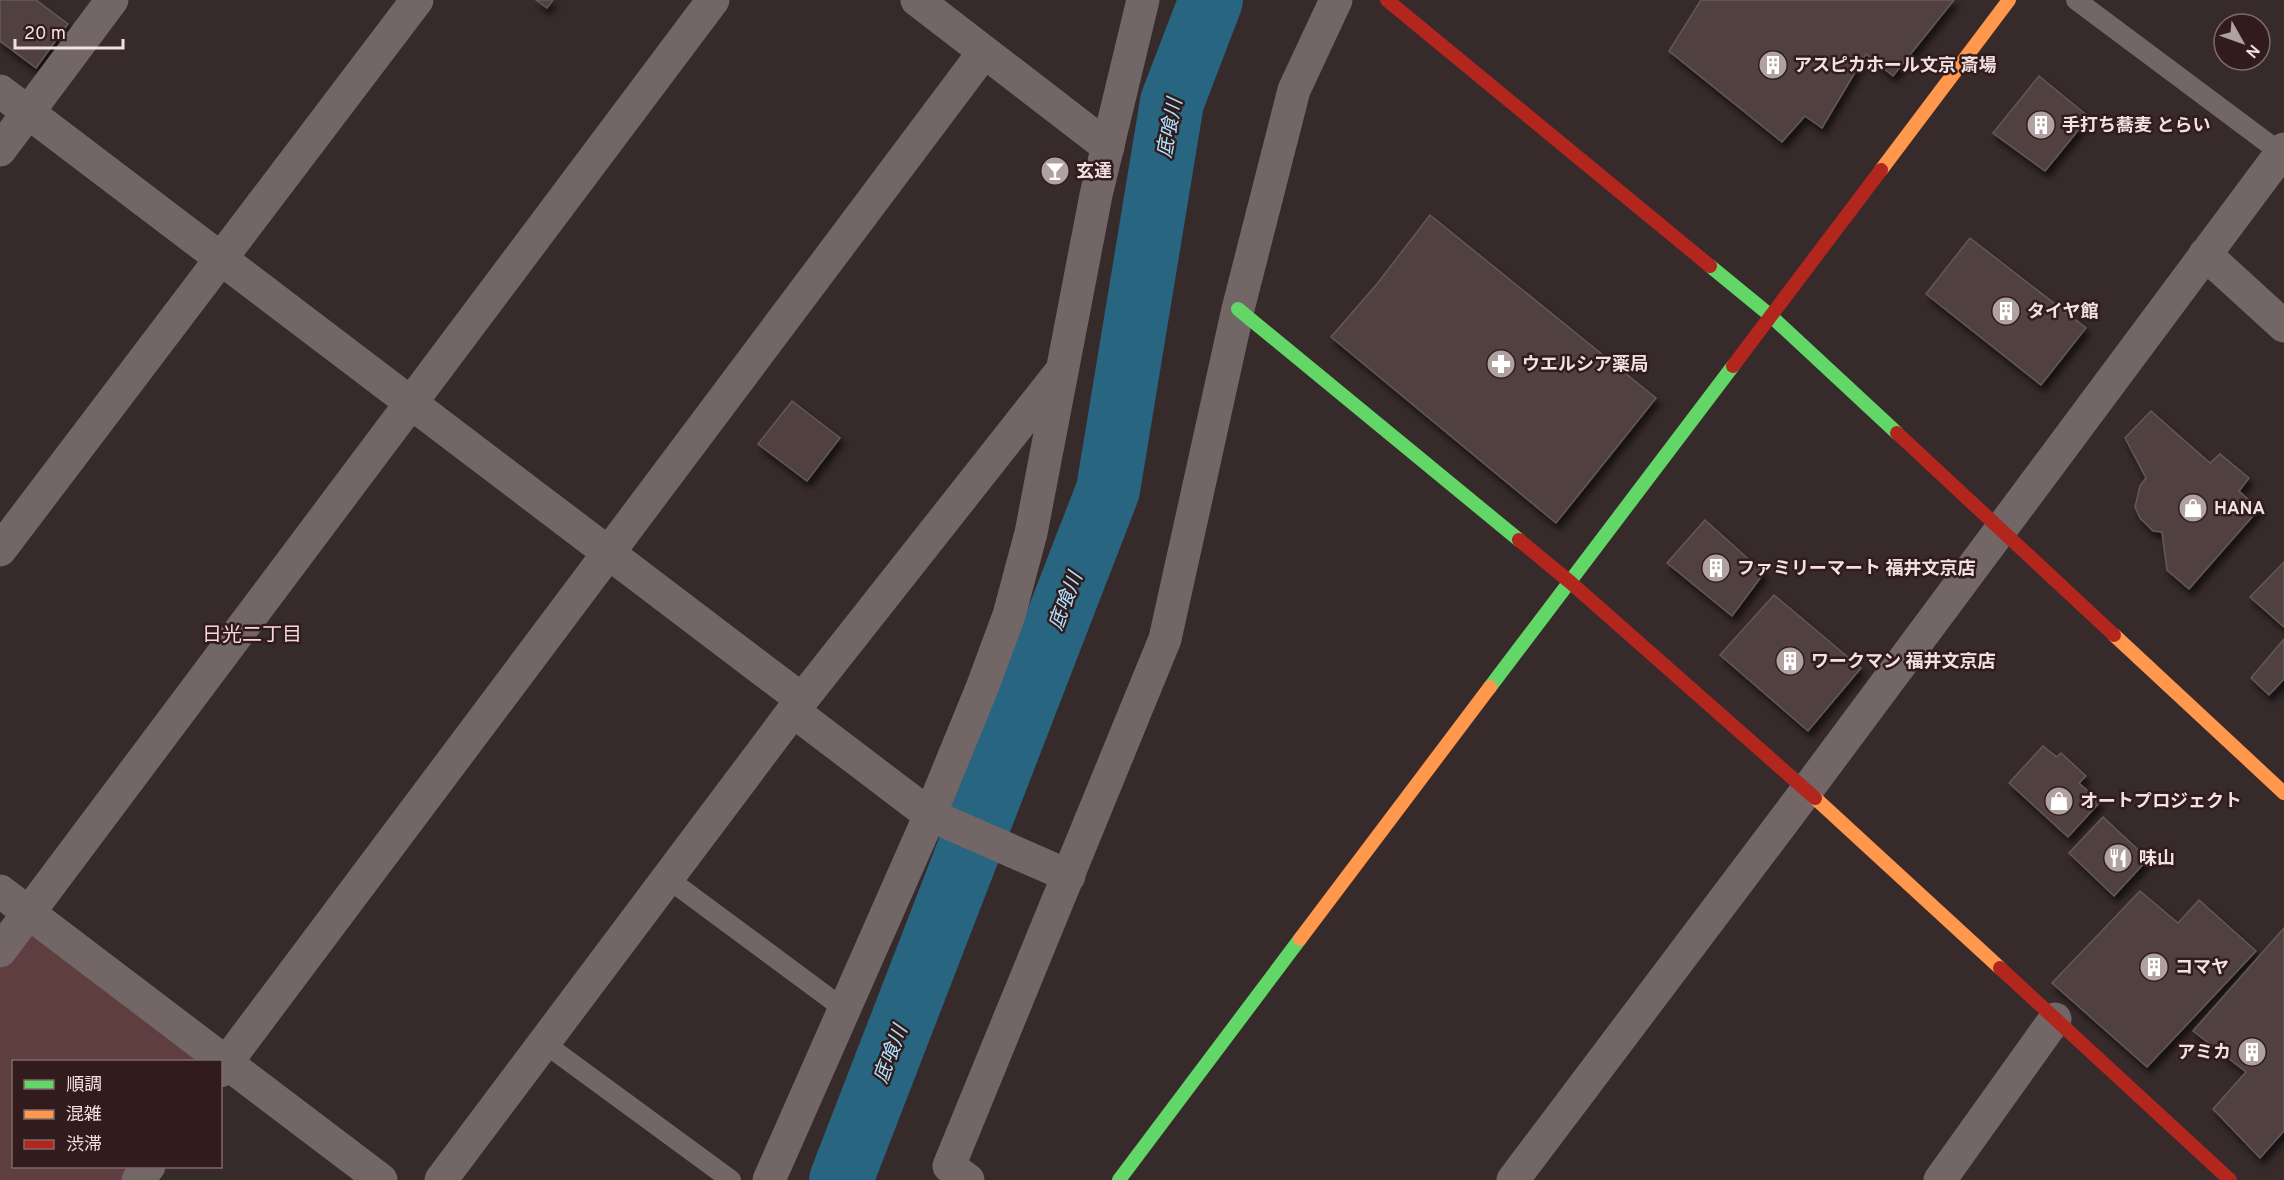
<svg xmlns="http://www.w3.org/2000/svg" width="2284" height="1180" font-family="Overpass,'Noto Sans JP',sans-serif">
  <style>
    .green { fill: #5e3e3f }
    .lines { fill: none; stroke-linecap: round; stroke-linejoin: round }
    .river { stroke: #286580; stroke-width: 64 }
    .building { fill: #514141; stroke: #635858; stroke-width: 1.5; filter: url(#shadow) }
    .lane { stroke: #726666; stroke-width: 20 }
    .street { stroke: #726666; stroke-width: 33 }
    .fast { stroke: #63d668; stroke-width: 14 }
    .slow { stroke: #ff974d; stroke-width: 14 }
    .jam { stroke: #b3261e; stroke-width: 14 }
    .labels { text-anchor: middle; stroke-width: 5; stroke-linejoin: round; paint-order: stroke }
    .poi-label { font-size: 18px; font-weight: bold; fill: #f1e1e1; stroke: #311b1c; text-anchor: start }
    .water-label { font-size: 20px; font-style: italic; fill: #aee3ff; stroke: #311b1c }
    .neighbourhood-label { font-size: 20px; fill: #f8d9d9; stroke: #311b1c }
  </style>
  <defs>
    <filter id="shadow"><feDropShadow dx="3.5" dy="6" stdDeviation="3" flood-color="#0009"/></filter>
  </defs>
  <rect width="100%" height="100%" fill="#362a2a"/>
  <!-- green -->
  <path class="green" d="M29 913 220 1062H14V1166L149 1167 138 1180H0V951Z"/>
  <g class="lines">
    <!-- river -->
    <path class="river" d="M841 1180 1108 490 1172 102 1211 0"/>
  </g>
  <!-- building -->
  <g class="building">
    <path d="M0 0H36L68 24 36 68 0 41Z"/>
    <path d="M536 0H553L547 8Z"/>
    <path d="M1701 0H1954L1893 76 1866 54 1822 128 1805 116 1782 142 1669 51Z"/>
    <path d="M2039 76 2089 117 2045 171 1993 133Z"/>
    <path d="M1430 215 1656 398 1556 523 1331 337 1377 284Z"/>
    <path d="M1970 238 2086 328 2041 385 1926 294Z"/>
    <path d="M792 401 840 438 807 481 758 444Z"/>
    <path d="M2151 411 2210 463 2220 454 2249 478 2239 491 2259 509 2189 589 2167 570 2162 532 2153 531 2140 518 2135 507 2140 486 2146 478 2125 438Z"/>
    <path d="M1705 520 1764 573 1732 616 1667 563Z"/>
    <path d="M2284 562V627L2250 597Z"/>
    <path d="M1774 595 1861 668 1808 731 1720 655Z"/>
    <path d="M2284 639V679L2269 695 2251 678Z"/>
    <path d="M2043 746 2057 757 2061 753 2086 776 2079 783 2100 802 2068 837 2009 783Z"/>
    <path d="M2103 817 2148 859 2114 896 2069 853Z"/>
    <path d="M2140 891 2178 923 2199 900 2256 951 2147 1067 2052 983Z"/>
    <path d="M2284 928V1131L2260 1158 2213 1109 2246 1072 2193 1031Z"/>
  </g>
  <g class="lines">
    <!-- lane -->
    <g class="lane">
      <path d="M2076 0 2281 153"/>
      <path d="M667 878 844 1009"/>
      <path d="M544 1043 731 1180"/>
    </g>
    <!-- street -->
    <g class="street">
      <path d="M917 0 1108 147"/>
      <path d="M0 91 801 699"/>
      <path d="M0 150 112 0"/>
      <path d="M2205 254 2284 326"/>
      <path d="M0 550 417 0"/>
      <path d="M793 711 930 815 1069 876"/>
      <path d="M0 891 381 1180"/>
      <path d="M0 951 713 0"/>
      <path d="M220 1071 984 52"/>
      <path d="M138 1180 149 1166"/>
      <path d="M441 1180 793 711 1059 374"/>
      <path d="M769 1180 930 815 982 688 1009 615 1031 533 1096 195 1143 0"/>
      <path d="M968 1180 949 1166 1165 639 1238 309 1294 90 1336 0"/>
      <path d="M1513 1180 1807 790 2284 149"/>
      <path d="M1940 1180 2055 1019"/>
    </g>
    <!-- fast -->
    <g class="fast">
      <path d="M1710 266 1771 316 1897 433"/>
      <path d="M1238 309 1519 540"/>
      <path d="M1490 687 1733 366"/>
      <path d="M1119 1180 1300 939"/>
    </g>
    <!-- slow -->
    <g class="slow">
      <path d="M1881 170 2009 0"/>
      <path d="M2114 635 2284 793"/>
      <path d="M1815 798 2000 968"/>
      <path d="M1300 939 1490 687"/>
    </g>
    <!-- jam -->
    <g class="jam">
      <path d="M1387 0 1710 266"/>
      <path d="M1733 366 1881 170"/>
      <path d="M1897 433 2114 635"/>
      <path d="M1519 540 1570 582 1815 798"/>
      <path d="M2000 968 2230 1180"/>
    </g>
  </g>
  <!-- icons -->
  <defs>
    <g id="building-disc" transform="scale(1.5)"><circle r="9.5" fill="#b0a1a1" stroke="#311b1c"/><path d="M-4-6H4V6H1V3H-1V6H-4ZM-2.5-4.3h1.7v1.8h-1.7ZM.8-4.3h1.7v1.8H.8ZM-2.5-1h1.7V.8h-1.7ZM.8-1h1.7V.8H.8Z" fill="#fff"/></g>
    <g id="bar-disc" transform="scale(1.5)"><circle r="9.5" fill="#b0a1a1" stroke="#311b1c"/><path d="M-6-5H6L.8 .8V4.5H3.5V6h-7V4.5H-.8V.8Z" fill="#fff"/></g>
    <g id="pharmacy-disc" transform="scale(1.5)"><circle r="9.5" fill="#b0a1a1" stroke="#311b1c"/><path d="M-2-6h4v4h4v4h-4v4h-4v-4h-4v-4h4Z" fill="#fff"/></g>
    <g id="shop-disc" transform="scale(1.5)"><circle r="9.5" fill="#b0a1a1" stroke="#311b1c"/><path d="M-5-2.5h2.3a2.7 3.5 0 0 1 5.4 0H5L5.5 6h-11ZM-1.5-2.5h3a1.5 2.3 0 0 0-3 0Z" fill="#fff"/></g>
    <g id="restaurant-disc" transform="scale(1.5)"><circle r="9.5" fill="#b0a1a1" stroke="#311b1c"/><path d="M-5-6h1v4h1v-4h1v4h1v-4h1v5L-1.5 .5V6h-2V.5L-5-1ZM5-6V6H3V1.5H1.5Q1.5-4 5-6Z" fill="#fff"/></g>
  </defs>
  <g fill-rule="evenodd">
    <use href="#building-disc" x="1773" y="65"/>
    <use href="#building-disc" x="2041" y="125"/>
    <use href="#bar-disc" x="1055" y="171"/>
    <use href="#building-disc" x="2006" y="311"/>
    <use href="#pharmacy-disc" x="1501" y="364"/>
    <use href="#shop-disc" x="2193" y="508"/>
    <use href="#building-disc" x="1716" y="568"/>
    <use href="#building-disc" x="1790" y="661"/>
    <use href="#shop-disc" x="2059" y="801"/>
    <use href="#restaurant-disc" x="2118" y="858"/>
    <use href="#building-disc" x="2154" y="967"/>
    <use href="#building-disc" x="2252" y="1052"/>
  </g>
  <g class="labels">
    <!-- poi labels -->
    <g class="poi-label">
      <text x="1794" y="71">アスピカホール文京 斎場</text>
      <text x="2062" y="131">手打ち蕎麦 とらい</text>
      <text x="1076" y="177">玄達</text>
      <text x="2027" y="317">タイヤ館</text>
      <text x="1522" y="370">ウエルシア薬局</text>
      <text x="2214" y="514">HANA</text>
      <text x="1737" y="574">ファミリーマート 福井文京店</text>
      <text x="1811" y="667">ワークマン 福井文京店</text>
      <text x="2080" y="807">オートプロジェクト</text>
      <text x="2139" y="864">味山</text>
      <text x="2175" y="973">コマヤ</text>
      <text x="2231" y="1058" text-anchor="end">アミカ</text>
    </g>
    <!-- water labels -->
    <g class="water-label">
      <text transform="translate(1169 128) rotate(-79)" y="7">底喰川</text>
      <text transform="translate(1065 601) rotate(-69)" y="7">底喰川</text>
      <text transform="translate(890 1054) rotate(-69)" y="7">底喰川</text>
    </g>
    <!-- neighbourhood labels -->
    <g class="neighbourhood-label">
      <text x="252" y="641">日光二丁目</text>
    </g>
  </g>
  <!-- legend -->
  <rect x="12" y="1060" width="210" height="108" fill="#311b1c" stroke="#7e6a6b" stroke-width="1.5"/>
  <rect x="24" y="1080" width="30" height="9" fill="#63d668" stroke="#7e6a6b" stroke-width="1.5"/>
  <text x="66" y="1090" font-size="18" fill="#f1e1e1">順調</text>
  <rect x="24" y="1110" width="30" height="9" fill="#ff974d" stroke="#7e6a6b" stroke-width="1.5"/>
  <text x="66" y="1120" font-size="18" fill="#f1e1e1">混雑</text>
  <rect x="24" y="1140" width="30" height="9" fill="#b3261e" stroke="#7e6a6b" stroke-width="1.5"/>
  <text x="66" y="1150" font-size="18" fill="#f1e1e1">渋滞</text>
  <!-- north arrow -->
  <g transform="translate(2242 42) rotate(130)"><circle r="28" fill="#311b1c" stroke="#7e6a6b" stroke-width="1.5"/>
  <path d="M0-4.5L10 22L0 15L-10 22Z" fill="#b0a1a1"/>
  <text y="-9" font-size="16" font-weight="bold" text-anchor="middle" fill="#f1e1e1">N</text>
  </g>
  <!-- scale -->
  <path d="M15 39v9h108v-9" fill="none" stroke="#f1e1e1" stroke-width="3"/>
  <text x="24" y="39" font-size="18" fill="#f1e1e1" stroke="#311b1c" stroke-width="4.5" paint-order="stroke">20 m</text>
</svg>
